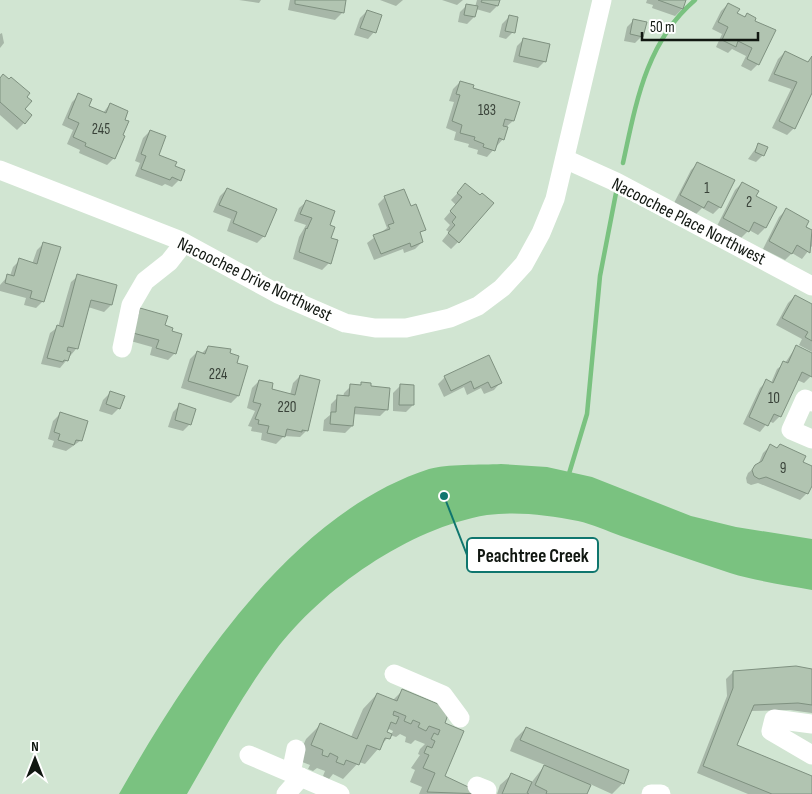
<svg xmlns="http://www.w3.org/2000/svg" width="812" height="794" font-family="'Sofia Sans Condensed',sans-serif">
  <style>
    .water { fill: #7ac280 }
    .shadow { fill: #0003; fill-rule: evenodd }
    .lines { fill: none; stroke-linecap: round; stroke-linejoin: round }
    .stream { stroke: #7ac280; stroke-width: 4.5 }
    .building { fill: #b1c4b1; stroke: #7f9180 }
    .minor { stroke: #fff; stroke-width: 19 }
    .labels { text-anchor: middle; stroke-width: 5; stroke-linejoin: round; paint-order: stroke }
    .number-label { font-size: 15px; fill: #394239 }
    .street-label { font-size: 18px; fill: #111711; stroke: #fff }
    .leader { fill: none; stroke: #0f766e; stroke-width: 2 }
    .callout-dot { fill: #0f766e; stroke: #fff; stroke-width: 2 }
    .callout { fill: #fff; stroke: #0f766e; stroke-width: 2 }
    .callout-label { font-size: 19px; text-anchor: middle; font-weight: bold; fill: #111711 }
  </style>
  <rect width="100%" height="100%" fill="#d1e5d2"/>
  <!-- water -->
  <path class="water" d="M501 464 547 467 592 477 691 516 736 527 812 539V590C785 585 756 581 730 573 693 561 657 548 621 536 607 531 592 524 578 521 548 515 517 511 487 515 409 528 322 589 275 651 241 696 215 746 187 794H119C187 674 290 514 429 469 446 464 481 465 501 464Z"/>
  <!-- shadow -->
  <g class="shadow">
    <path d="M239 0H261L259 3Z"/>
    <path d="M290 0H345L342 13 335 20 288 10Z"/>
    <path d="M380 0H403L396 6Z"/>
    <path d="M442 0H463L457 5Z"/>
    <path d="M477 0H498L497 6 490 13 476 9 474 17 467 24 458 22 460 12 467 5 475 7Z"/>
    <path d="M647 0H684L682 9 675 16 652 8 653 5 646 3Z"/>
    <path d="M728 4 736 14 743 18 747 14 758 64 751 71 741 66 746 56 732 49 728 53 716 47 722 34 712 29 721 11Z"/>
    <path d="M367 11 374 32 368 39 354 35 360 18Z"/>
    <path d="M509 17 513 32 506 39 499 37 502 24Z"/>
    <path d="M634 20 642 36 635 43 624 41 627 27Z"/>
    <path d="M2 33 4 43 0 48V34Z"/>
    <path d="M524 39 545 61 538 68 513 62 517 46Z"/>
    <path d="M785 52 807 63 812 57V90L794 128 787 135 772 128 791 89 768 81 778 59Z"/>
    <path d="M0 79 25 97 24 123 17 130 0 115Z"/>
    <path d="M460 82 513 121 506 127 503 139 487 157 477 154 478 150 468 147 469 144 454 140 456 132 446 128 454 102 449 101 453 89Z"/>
    <path d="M79 95 88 107 103 113 110 104 114 158 107 165 79 153 80 150 67 144 73 130 62 125 72 102Z"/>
    <path d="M150 131 157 156 173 167 179 180 172 187 165 184 162 186 135 176 140 163 135 161 143 138Z"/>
    <path d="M759 144 763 155 756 162 748 159Z"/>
    <path d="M698 163 720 207 713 214 702 208 696 214 674 203 691 170Z"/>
    <path d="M742 183 755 197 775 208 765 228 758 235 749 230 741 238 717 226 735 190Z"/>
    <path d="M466 184 458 242 451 249 442 241 449 232 446 230 450 225 444 219 456 205 451 200Z"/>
    <path d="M227 189 264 236 257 243 227 231 231 219 213 212 220 196Z"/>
    <path d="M385 197 410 208 424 229 419 234 422 242 415 249 404 253 403 249 374 260 367 243 387 228 378 204Z"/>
    <path d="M306 202 329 226V263L322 270 293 259 299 237 306 225 294 221 299 208Z"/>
    <path d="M786 210 812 231V246L802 259 792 253 785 260 763 249 779 217Z"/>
    <path d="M44 243 43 301 36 308 24 305 26 298 0 291V285L8 276H10L13 267 20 260 32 264 37 250Z"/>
    <path d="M78 276 116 286 111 305 104 312 88 307 76 349 60 368 41 364 50 333 58 327 71 282Z"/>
    <path d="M795 296 812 306V352L799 345 802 339 776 325 788 303Z"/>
    <path d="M133 317 164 326 171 332 175 353 168 360 150 355 152 347 127 340Z"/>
    <path d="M208 347 228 354 236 364 238 396 231 403 181 388 190 359 197 352 201 354Z"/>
    <path d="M796 347 812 354 811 376 804 383 797 380 780 416 773 423 769 421 760 432 743 424 760 388 767 381 771 383 777 369 785 363Z"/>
    <path d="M300 376 307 430 300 437 284 436 276 444 261 440 262 433 251 431 252 427 248 426 255 411 247 408 252 388 259 381 270 390 290 395 293 383Z"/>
    <path d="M445 377 500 383 494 390 484 394 481 388 467 395 464 387 444 397 438 384Z"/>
    <path d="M362 383 387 409 380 416 353 414 352 426 345 433 323 431 324 420 330 415 331 404 338 397H343L344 393 351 386H359Z"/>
    <path d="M400 386 413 405 406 412 393 411V393Z"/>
    <path d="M110 393 119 408 112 415 99 411 103 400Z"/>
    <path d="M180 405 190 424 183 431 168 427 173 412Z"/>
    <path d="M60 414 86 421 80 441 66 451 52 447 54 441 48 439 53 421Z"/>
    <path d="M770 446 812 467V484L807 493 800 500 758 483 751 485 747 483 746 478 748 473 758 465 763 453Z"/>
    <path d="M812 671V713L790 710 750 711 735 745 812 777V794H748L697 773 727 696 726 679 733 672Z"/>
    <path d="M403 690 443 723V777L482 794H419L422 787 410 782 415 770 411 768 420 755 418 754 420 749 425 744 415 740 411 744 405 742 406 737 400 734 396 737 390 735 365 764 359 762 343 779 333 774 329 779 323 776 325 771 317 768 313 771 308 769 310 765 297 760 306 739 320 725 351 737 363 709 377 694 392 701ZM389 729 393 731 391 735 386 732Z"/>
    <path d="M526 728 623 783 612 794 590 784 586 794H497L500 785 511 775 531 783 545 765 510 751 515 739Z"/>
  </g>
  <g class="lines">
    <!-- stream -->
    <g class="stream">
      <path d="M623 163C636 103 646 42 695 0"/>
      <path d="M568 477 587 414 600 276 616 193"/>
    </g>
  </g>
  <!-- building -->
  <g class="building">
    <path d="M295 0H346L344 13 295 4Z"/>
    <path d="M482 0H500L498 6 481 2Z"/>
    <path d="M658 0H686L683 9Z"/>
    <path d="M728 3 740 9 737 13 745 17 747 13 756 18 755 21 776 30 759 65 747 59 752 48 738 41 736 47 722 40 728 27 718 22Z"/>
    <path d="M466 4 478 6 475 17 464 15Z"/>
    <path d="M367 10 382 15 376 33 360 28Z"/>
    <path d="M509 15 518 17 515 33 505 31Z"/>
    <path d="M633 19 647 22 643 37 630 34Z"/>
    <path d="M523 38 550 44 546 62 519 56Z"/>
    <path d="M785 51 808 62 812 56V93L795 129 779 121 797 82 774 74Z"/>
    <path d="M3 74 9 79 11 77 30 93 27 97 32 101 25 109 32 115 25 124 0 102V78Z"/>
    <path d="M460 81 474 85 473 88 520 102 514 121 505 119 503 126 508 127 504 140 499 138 495 151 483 147 484 144 474 140 475 137 460 133 462 125 452 121 460 95 456 94Z"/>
    <path d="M78 93 92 99 89 106 106 113 110 103 128 111 125 120 129 121 123 135 125 136 115 159 85 146 86 143 73 137 79 123 68 118Z"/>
    <path d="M150 130 166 136 159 155 177 162 175 166 185 170 181 181 172 177 170 180 141 169 146 156 141 154Z"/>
    <path d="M758 143 768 147 764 156 755 152Z"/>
    <path d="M697 162 735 180 721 208 708 201 704 208 680 195Z"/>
    <path d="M742 182 759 191 756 196 777 207 766 228 754 222 749 232 723 218Z"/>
    <path d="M465 183 480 195 482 193 494 203 459 243 448 233 455 225 452 222 456 217 450 211 462 197 457 193Z"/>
    <path d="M227 188 277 209 265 237 233 223 237 212 219 205Z"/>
    <path d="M404 189 411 206 416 204 426 230 420 232 423 242 411 247 410 243 381 254 373 235 390 229 388 225 394 223 384 196Z"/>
    <path d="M306 200 335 211 330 225 335 227 331 238 338 240 331 264 299 252 306 228 307 229 312 218 300 214Z"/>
    <path d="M786 208 809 221 806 227 812 230 810 253 797 245 792 254 769 241Z"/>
    <path d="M43 242 61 247 44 302 30 298 32 291 5 283 7 274 14 276 19 258 37 264Z"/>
    <path d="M77 274 117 285 112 305 91 300 78 349 68 347 67 351 71 352 68 361 64 360 63 362 47 358 57 325 63 327Z"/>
    <path d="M795 295 812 304V341L805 337 808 332 782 318Z"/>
    <path d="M140 308 168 316 165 325 173 328 172 331 182 334 176 354 156 348 159 340 133 333Z"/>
    <path d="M796 345 812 353V377L802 372 781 417 774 414 768 426 749 417 766 379 773 383 783 361 788 363Z"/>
    <path d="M208 346 231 349 230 353 239 356 237 363 248 366 239 396 188 381 197 351 205 354Z"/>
    <path d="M489 355 502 383 491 388 488 382 474 389 471 381 451 391 444 376Z"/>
    <path d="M300 375 320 380 308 431 302 430V432L287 429 285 437 267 433 269 426 258 424 259 420 255 419 261 404 253 402 259 380 273 383 272 389 295 395Z"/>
    <path d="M361 382 371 383V386L390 388 388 410 355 407 353 426 330 424 331 412H336L337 395 349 396 350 384 361 385Z"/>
    <path d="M400 384 414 385V405H399Z"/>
    <path d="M110 391 125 396 120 409 106 404Z"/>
    <path d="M179 403 196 409 191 425 175 420Z"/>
    <path d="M60 412 88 421 82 441 76 440 74 445 58 440 60 434 54 432Z"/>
    <path d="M770 444 777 448 780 444 806 456 803 462 812 466V486L808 494 766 477 759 479 754 476 752 470 755 465 762 461Z"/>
    <path d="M796 666 812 669V705L798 703 754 705 737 745 812 776V794H772L703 766 733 688V671Z"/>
    <path d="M402 689 450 709 445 723 464 731 445 776 483 794 427 792 435 773 423 768 429 755 424 753 427 746 432 748 435 741 431 739 434 733 438 735 440 730 429 726 426 731 418 727 420 723 413 720 411 724 404 721 406 716 394 711 393 715 399 717 396 724 391 722 387 732 392 734 390 739 385 738 380 750 367 745 359 765 346 760 344 765 336 762 338 757 330 753 328 757 322 755 323 750 311 745 320 723 357 739 377 693 397 701Z"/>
    <path d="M526 727 629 770 624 784 520 740Z"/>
    <path d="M544 765 591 785 587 794H546L547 791 535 785Z"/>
    <path d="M511 773 532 782 527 793 529 794H502Z"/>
  </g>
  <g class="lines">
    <!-- minor -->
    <g class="minor">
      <path d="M565 159 616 182 812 286"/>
      <path d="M0 170 179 240 278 294 345 323 375 328H406L450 318 478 306 502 288 524 264 541 233 555 199 602 0"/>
      <path d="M122 348 131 305 145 281 169 262 184 243"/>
      <path d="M812 402 805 399 791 430 812 439"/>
      <path d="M394 674 443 695 460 718"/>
      <path d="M812 724 774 719 771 731 812 755"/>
      <path d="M249 755 340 794"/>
      <path d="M291 773 296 749"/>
      <path d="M477 786 487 790 486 794"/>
      <path d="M286 794 301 777"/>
      <path d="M651 794H661"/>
    </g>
  </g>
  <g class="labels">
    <!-- number labels -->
    <g class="number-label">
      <text x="487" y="115">183</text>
      <text x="101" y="134">245</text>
      <text x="707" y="193">1</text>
      <text x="749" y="207">2</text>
      <text x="218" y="379">224</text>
      <text x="774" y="403">10</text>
      <text x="287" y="412">220</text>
      <text x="783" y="473">9</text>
    </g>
    <!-- street labels -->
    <g class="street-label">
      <text transform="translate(689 221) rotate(27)" y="6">Nacoochee Place Northwest</text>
      <text transform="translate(255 279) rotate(26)" y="6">Nacoochee Drive Northwest</text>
    </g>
  </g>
  <!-- callouts -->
  <path class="leader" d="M444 496L467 555"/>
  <circle class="callout-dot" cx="444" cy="496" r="5"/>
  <rect class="callout" x="467" y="538" width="131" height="34" rx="5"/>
  <g class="callout-label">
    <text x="533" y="562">Peachtree Creek</text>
  </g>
  <!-- north arrow -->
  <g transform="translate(35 759)" stroke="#ffffff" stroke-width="4" paint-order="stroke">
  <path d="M0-4L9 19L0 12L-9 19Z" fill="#111711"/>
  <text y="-8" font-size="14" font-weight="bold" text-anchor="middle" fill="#111711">N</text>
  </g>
  <!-- scale -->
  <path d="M642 32v8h116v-8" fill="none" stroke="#111711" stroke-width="2.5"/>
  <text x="650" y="32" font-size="15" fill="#111711" stroke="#ffffff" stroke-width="4" paint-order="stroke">50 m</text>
</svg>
